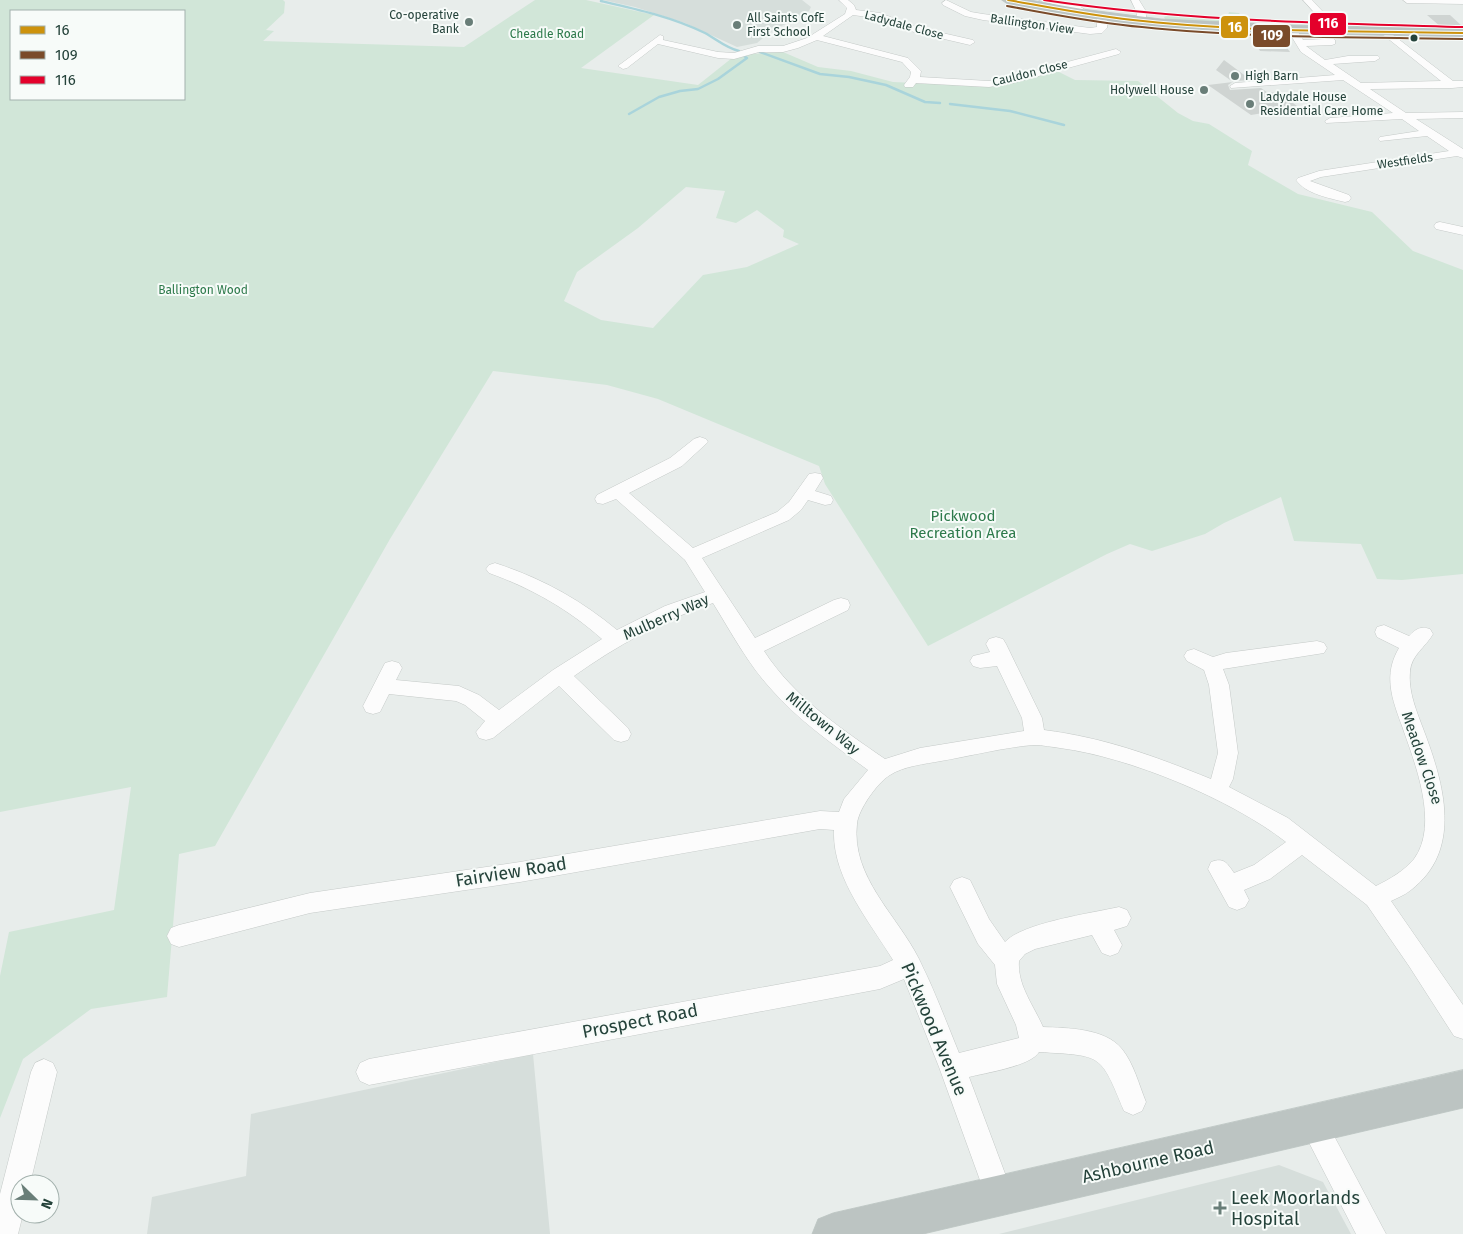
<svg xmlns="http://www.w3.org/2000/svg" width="1463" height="1234" font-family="'Fira Sans',sans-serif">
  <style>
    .built { fill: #d6dedb }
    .green { fill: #d1e6d8; fill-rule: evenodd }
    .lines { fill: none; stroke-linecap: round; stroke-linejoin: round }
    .stream { stroke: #a9d4db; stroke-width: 2.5 }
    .building { fill: #cfd4d2 }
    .minor-casing { stroke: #c5cac8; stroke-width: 1 }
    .highway-casing { stroke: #c3ccc9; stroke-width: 1 }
    .minor { fill: #fcfcfc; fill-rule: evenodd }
    .highway { fill: #bcc4c2; fill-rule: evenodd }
    .bus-1-casing { stroke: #f7fbf9; stroke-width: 4 }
    .bus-2-casing { stroke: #f7fbf9; stroke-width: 4 }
    .bus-3-casing { stroke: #f7fbf9; stroke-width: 4 }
    .bus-1 { stroke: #cd920c; stroke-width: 2 }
    .bus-2 { stroke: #7a4b2a; stroke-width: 2 }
    .bus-3 { stroke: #e4002b; stroke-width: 2 }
    .poi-dot { fill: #697e78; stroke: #f7fbf9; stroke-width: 2 }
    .bus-dot { fill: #24423a; stroke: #f7fbf9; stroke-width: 2 }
    .labels { text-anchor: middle; stroke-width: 4; stroke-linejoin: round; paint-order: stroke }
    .far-poi-label { font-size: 12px; fill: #24423a; stroke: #f7fbf9; text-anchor: start }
    .far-street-label { font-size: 12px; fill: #24423a; stroke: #f7fbf9 }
    .far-park-label { font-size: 12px; fill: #2d7a4b; stroke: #f7fbf9 }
    .park-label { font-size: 15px; fill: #2d7a4b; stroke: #f7fbf9 }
    .street-label { font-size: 15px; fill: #24423a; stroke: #f7fbf9 }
    .near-street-label { font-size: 18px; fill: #24423a; stroke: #f7fbf9 }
    .near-poi-label { font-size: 18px; fill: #24423a; stroke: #f7fbf9; text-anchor: start }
    .line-badge { stroke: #f7fbf9; stroke-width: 2 }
    .badge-label { font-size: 14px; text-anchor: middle; font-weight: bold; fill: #fff }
  </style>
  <rect width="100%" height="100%" fill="#e8edeb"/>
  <!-- built -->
  <g class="built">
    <path d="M603 0H802L811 7 809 11 769 33 757 43 737 47 685 23 635 7Z"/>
    <path d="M533 1054 550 1234H147L152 1197 246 1176 251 1114Z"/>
    <path d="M1279 1165 1323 1182 1351 1234H999Z"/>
  </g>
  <!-- green -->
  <g class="green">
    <path d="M0 0H283L285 2 284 13 266 30 274 31 263 41 464 47 535 0H586L654 15 581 68 698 85 732 58 750 54 783 52 818 67 851 71 893 82 981 86 1055 70 1075 80 1138 81 1178 113 1193 121 1209 124 1252 151 1248 165 1298 194 1372 212 1413 251 1463 270V574L1402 580 1377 579 1361 544 1294 541 1281 497 1224 523 1205 534 1152 551 1130 544 1107 554 928 646 825 484 819 466 658 399 607 385 493 371 390 539 215 846 179 854 167 997 91 1009 23 1059 0 1118V976L9 932 114 910 131 787 0 812ZM11 11H184V99H11ZM686 187 725 191 716 218 736 223 757 210 784 230 783 237 799 244 747 267 703 275 653 328 601 320 564 301 577 272 638 228Z"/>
    <path d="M1229 12 1239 13 1243 18V22L1239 24 1166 21 1164 17 1171 15 1223 16 1228 15Z"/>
  </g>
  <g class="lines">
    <!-- stream -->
    <g class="stream">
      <path d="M601 1C636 9 672 17 705 33 716 39 726 48 739 51"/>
      <path d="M760 52 820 74 849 77 886 85 925 102 940 103"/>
      <path d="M950 104 1010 111 1064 125"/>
      <path d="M629 114 659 97 680 91 698 89 718 79 747 58 744 56"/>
    </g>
  </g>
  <!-- building -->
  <g class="building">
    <path d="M1427 15H1450L1463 27H1441Z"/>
    <path d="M1249 34 1278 35 1290 52 1260 51Z"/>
    <path d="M1224 60 1251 80 1234 81 1228 85 1230 90 1261 88 1268 93 1278 92 1297 106 1270 108 1275 111 1251 115 1208 85 1233 82 1216 70Z"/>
  </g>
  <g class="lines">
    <!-- minor casing -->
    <g class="minor-casing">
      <g id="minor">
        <path d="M839 0H848L854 5 856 10 880 13 916 27 973 40 975 42 970 45 910 31 875 18 853 15 823 36 908 58 921 71 920 77 989 81 1008 78 1116 49 1121 52 1119 54 1013 83 989 87 916 83 913 87H905L904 85 910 77 911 72 902 62 817 40 798 48 783 52H759L734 59 718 58 658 44 627 68 623 69 618 66 660 35 663 36V40L718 52 734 53 758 46H783L807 38 845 14 847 8Z"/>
        <path d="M946 0 971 12 983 14 1090 28 1097 27V16L1102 13 1107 16V28L1102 33 1090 34 983 20 965 16 943 5 942 3Z"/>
        <path d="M1039 0C1055 0 1078 1 1090 14L1088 16H1082L1076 11Z"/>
        <path d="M1131 0H1139L1147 13 1144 23 1141 24 1136 21 1137 13Z"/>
        <path d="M1303 0H1312L1338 28V32H1332Z"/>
        <path d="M1403 0H1463V4L1407 3Z"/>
        <path d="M1292 26 1295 27 1303 40 1324 39 1325 36 1328 35 1335 40V44L1332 45 1306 46 1325 60 1348 56H1378L1380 58 1375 61 1333 64 1361 83 1441 81 1381 33 1379 31 1384 28 1453 81H1463V87L1452 88 1370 89 1406 113 1463 112V118L1416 119 1463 149V158L1457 156 1321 177 1310 181 1349 195 1351 198 1349 201 1345 202C1329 198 1306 194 1296 180L1298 178 1319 171 1449 151 1427 136 1380 141 1378 139 1380 137 1419 131 1402 119 1326 123 1325 121 1330 118 1393 113 1343 80 1231 88 1230 86 1235 83 1335 75 1301 52 1287 29Z"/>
        <path d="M1440 222 1463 227V235L1436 229 1434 226 1436 223Z"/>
        <path d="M700 437 706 439 708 442 682 466 629 493 693 548 777 512 789 502 809 474 815 473 821 474 823 478 815 491 831 496 833 500 831 504 825 505 808 500 801 510 789 520 702 558 755 638 834 600 841 598 848 600 850 605 848 610 764 651C794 697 840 728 885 759L920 748 1024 731 1022 718 997 666 980 668 973 666 970 661 973 656 990 652 986 644 989 639 996 637 1003 639 1006 644 1042 718 1044 730C1106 738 1154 756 1211 779L1218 753 1209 685 1204 670 1187 661 1184 656 1187 651 1194 649 1213 657 1226 653 1317 641 1324 643 1327 648 1324 653 1223 669 1229 685 1238 753 1233 779 1229 787 1288 818 1376 886C1390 879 1404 871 1414 859 1440 824 1414 761 1402 726 1392 699 1383 675 1399 648L1377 637 1375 632 1377 627 1384 625 1409 636C1416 629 1420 626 1430 629L1433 634C1425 648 1411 655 1410 672 1408 692 1417 712 1424 731 1444 784 1463 850 1411 890 1405 895 1397 898 1391 901L1463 1005V1039L1454 1036 1409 966 1367 905 1302 855 1270 879 1244 890 1249 900 1245 907 1237 910 1229 907 1208 869 1211 862C1224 857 1227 863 1234 873L1254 865 1286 842C1231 799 1129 757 1060 748 1052 747 1043 745 1034 745 1006 747 970 756 941 761 925 764 904 766 890 775 877 783 858 810 857 824 851 877 897 915 919 959 934 989 946 1021 959 1053L1019 1038 1016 1025 997 984 995 965 978 944 950 887 954 880 962 877 970 880 989 919 1005 942C1022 923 1092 913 1119 907L1127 910 1131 918 1127 926 1114 930 1122 945 1118 953 1110 956 1102 953 1092 935 1035 949 1025 954 1019 961C1017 985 1034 1006 1043 1027 1067 1028 1105 1028 1122 1049 1134 1064 1139 1085 1146 1102L1142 1111 1133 1115 1124 1111C1100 1053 1103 1056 1039 1052 1031 1066 985 1073 969 1077L1013 1195 1009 1205 999 1209 989 1205 939 1067 904 979 880 989 369 1085 360 1081 356 1072 360 1063 369 1059 880 966 893 960C870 922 832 878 834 830L820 829 520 882 310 913 179 947 171 944 167 936 171 928 179 925 310 893 520 862 820 811 839 812 844 799 868 770C834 745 799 721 771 689 748 664 731 632 713 603 663 620 616 646 574 676L628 728 631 734 628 740 621 742 614 740 559 686 493 738 486 740 479 738 476 732 485 721 465 705 456 701 389 694 380 712 373 714 366 712 363 706 385 663 392 661 399 663 402 668 396 680 459 686 479 695 499 710 553 670 602 639C568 609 531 588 489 573L486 569 489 565 495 563 501 565C545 580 582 601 617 630L665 606 705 592 685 560 616 499 603 504 597 503 595 499 597 495 670 458 694 439Z"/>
        <path d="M44 1059 53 1063 57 1072 30 1184H20V1214H23L18 1234H0V1194L31 1072 35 1063Z"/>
        <path d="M1313 1112 1323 1115 1386 1234H1356L1300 1125 1303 1115Z"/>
      </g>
    </g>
    <!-- highway casing -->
    <g class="highway-casing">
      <g id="highway">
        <path d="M1002 0H1030L1082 9 1161 19 1292 25 1463 29V37C1363 35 1262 34 1162 27 1111 23 1059 13 1008 4Z"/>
        <path d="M1463 1070V1108L923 1234H812L818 1219 833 1213Z"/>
      </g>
    </g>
    <!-- minor -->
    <use href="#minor" class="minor"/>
    <!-- highway -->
    <use href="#highway" class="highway"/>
    <!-- bus-1 casing -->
    <g class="bus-1-casing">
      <path id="bus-1" d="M1008 0C1053 8 1098 17 1143 21 1249 32 1357 31 1463 33"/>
    </g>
    <!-- bus-2 casing -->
    <g class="bus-2-casing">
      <path id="bus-2" d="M1007 6C1052 14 1096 23 1142 27 1248 38 1356 37 1463 39"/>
    </g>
    <!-- bus-3 casing -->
    <g class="bus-3-casing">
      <path id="bus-3" d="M1044 0C1183 21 1323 23 1463 27"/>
    </g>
    <!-- bus-1 -->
    <use href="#bus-1" class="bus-1"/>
    <!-- bus-2 -->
    <use href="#bus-2" class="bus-2"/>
    <!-- bus-3 -->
    <use href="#bus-3" class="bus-3"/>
  </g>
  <!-- markers -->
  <g class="poi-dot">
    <circle cx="469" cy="22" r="5"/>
    <circle cx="737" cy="25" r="5"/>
    <circle cx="1235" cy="76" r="5"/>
    <circle cx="1204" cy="90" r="5"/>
    <circle cx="1250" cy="104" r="5"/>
    <path d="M1217.5 1200.5h5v5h5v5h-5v5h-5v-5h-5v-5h5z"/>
  </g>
  <circle class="bus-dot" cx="1414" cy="38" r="4.5"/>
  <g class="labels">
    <!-- far-poi labels -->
    <g class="far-poi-label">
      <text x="459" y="19" text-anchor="end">Co-operative<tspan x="459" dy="14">Bank</tspan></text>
      <text x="747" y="22">All Saints CofE<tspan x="747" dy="14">First School</tspan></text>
      <text x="1245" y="80">High Barn</text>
      <text x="1194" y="94" text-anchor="end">Holywell House</text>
      <text x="1260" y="101">Ladydale House<tspan x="1260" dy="14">Residential Care Home</tspan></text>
    </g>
    <!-- far-street labels -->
    <g class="far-street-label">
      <text transform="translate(1032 24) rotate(8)" y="4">Ballington View</text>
      <text transform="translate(904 25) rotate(15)" y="4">Ladydale Close</text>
      <text transform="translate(1030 73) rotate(-14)" y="4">Cauldon Close</text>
      <text transform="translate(1405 161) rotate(-8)" y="4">Westfields</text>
    </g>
    <!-- far-park labels -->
    <g class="far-park-label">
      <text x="547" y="38">Cheadle Road</text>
      <text x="203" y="294">Ballington Wood</text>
    </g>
    <!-- park labels -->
    <g class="park-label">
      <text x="963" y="521">Pickwood<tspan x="963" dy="17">Recreation Area</tspan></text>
    </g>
    <!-- street labels -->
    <g class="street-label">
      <text transform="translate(666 617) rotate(-24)" y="5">Mulberry Way</text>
      <text transform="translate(823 723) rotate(39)" y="5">Milltown Way</text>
      <text transform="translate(1422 758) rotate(71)" y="5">Meadow Close</text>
    </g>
    <!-- near-street labels -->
    <g class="near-street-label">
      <text transform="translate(511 872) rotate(-9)" y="6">Fairview Road</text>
      <text transform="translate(640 1021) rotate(-11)" y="6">Prospect Road</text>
      <text transform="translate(934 1029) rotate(67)" y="6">Pickwood Avenue</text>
      <text transform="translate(1148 1162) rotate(-13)" y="6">Ashbourne Road</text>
    </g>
    <!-- near-poi labels -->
    <g class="near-poi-label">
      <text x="1231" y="1204">Leek Moorlands<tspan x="1231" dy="21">Hospital</tspan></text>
    </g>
  </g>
  <g class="line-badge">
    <rect x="1309" y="12" width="38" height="24" rx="5" fill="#e4002b"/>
    <rect x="1220" y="15" width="29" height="24" rx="5" fill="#cd920c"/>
    <rect x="1252" y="24" width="39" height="24" rx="5" fill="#7a4b2a"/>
  </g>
  <g class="badge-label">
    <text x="1328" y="28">116</text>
    <text x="1235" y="32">16</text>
    <text x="1272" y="40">109</text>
  </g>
  <!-- legend -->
  <rect x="10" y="10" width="175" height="90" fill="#f7fbf9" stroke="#a3b1ad"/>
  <rect x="20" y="26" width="25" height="8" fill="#cd920c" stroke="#a3b1ad"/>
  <text x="55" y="35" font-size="15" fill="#24423a">16</text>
  <rect x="20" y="51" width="25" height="8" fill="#7a4b2a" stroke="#a3b1ad"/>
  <text x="55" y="60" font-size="15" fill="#24423a">109</text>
  <rect x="20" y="76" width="25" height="8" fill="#e4002b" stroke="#a3b1ad"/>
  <text x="55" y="85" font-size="15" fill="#24423a">116</text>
  <!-- north arrow -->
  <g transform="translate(35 1199) rotate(113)"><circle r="24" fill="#f7fbf9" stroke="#a3b1ad"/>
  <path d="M0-4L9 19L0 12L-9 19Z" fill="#697e78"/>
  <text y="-8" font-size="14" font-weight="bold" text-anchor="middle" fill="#24423a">N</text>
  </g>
</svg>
